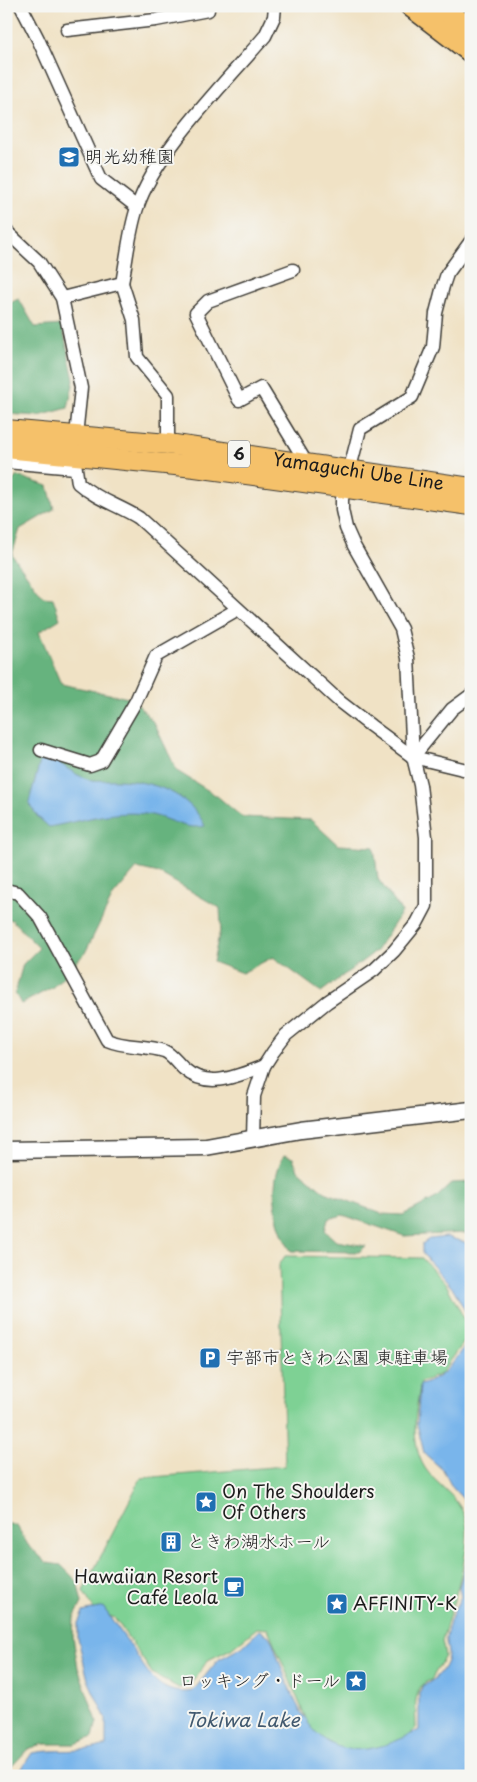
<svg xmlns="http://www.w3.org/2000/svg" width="477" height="1782" font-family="'Playpen Sans','Klee One',sans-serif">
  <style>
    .green { fill: #7ed194; stroke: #4d7658 }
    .forest { fill: #66b37e; stroke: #41684d }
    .water { fill: #79b5eb; stroke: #4a6884 }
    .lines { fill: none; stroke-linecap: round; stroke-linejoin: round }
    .minor-casing { stroke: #3c3a35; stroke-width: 15 }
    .tertiary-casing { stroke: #3c3a35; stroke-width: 19 }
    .primary-casing { stroke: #3c3a35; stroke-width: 22 }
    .trunk-casing { stroke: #3c3a35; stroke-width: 24 }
    .minor { stroke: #fff; stroke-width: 12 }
    .tertiary { stroke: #fff; stroke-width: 16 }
    .primary { stroke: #f5c16b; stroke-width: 20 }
    .trunk { stroke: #f5c16b; stroke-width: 21 }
    .labels { text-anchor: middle; stroke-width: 4; stroke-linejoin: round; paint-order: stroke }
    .shield { fill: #f6f6f2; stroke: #5d5d5c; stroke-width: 1 }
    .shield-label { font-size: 16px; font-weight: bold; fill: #1c1c1c }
    .poi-label { font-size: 18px; fill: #1c1c1c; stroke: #f6f6f2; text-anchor: start }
    .street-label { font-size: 18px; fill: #1c1c1c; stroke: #f6f6f2 }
    .water-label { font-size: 19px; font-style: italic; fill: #41596f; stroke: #f6f6f2 }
  </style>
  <rect width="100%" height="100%" fill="#f6f6f2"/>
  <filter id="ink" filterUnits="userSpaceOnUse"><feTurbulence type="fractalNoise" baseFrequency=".02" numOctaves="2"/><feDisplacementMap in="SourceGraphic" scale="10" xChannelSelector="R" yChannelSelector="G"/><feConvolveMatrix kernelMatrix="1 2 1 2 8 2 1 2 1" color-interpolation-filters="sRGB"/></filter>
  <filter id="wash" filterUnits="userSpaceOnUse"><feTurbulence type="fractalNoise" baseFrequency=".0096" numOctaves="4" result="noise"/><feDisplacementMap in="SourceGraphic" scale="20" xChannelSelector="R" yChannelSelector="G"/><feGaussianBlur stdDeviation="1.12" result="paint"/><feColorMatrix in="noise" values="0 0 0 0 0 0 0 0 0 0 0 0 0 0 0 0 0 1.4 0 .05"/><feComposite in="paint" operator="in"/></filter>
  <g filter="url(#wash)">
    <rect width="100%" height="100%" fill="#f0e2c5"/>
    <!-- green -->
    <path class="green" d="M285 1256 422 1258 447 1286 467 1324V1338L441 1374 421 1382C416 1409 409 1442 425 1468 434 1483 459 1496 465 1518 474 1547 450 1611 442 1641L445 1656 431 1680C411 1686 416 1711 416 1728 389 1755 378 1760 340 1762L313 1735 268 1629 257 1628 231 1649 208 1660 190 1685 179 1688 152 1673 115 1618 95 1611 83 1591 141 1478 285 1466 279 1265Z"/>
    <!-- forest -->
    <g class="forest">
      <path d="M19 299 35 327 62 325 74 380 68 408 39 416 6 414V304Z"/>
      <path d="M17 476 48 486 54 509 20 529 12 555 43 597 53 598 60 619 39 632 61 684 133 699 154 723 177 771 217 796 242 817 311 820 338 845 374 847 378 879 402 912 376 951 321 992 273 957 242 973 213 962 221 926 220 908 159 873 137 868 113 896 85 953 53 987 21 1004 15 993 23 964 39 948 12 920 6 918V488Z"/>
      <path d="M284 1155 293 1158 298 1170 325 1192 382 1214 403 1215 436 1198 452 1183 471 1182V1236L464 1233 404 1236 343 1215 328 1219 325 1231 336 1241 366 1246 359 1252 291 1251C274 1225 268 1183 284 1155Z"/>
      <path d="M6 1523 17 1526 28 1545 47 1563 61 1565 77 1581 82 1603 74 1618 73 1637 78 1668 97 1721 93 1737 75 1744H43L28 1749 12 1766 6 1769Z"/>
    </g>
    <!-- water -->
    <g class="water">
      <path d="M48 755C60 763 73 774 87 779 96 782 109 779 118 780 153 781 189 793 205 826 183 831 167 816 145 814 112 810 81 821 49 827L37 816 29 802 41 758Z"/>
      <path d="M447 1237 471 1244V1322L454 1290 422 1253V1244L429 1239Z"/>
      <path d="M471 1337V1519L463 1499 452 1487 443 1470 424 1453 417 1424 420 1385C446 1378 457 1358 471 1337Z"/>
      <path d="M471 1547V1776H11L20 1771 32 1753C59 1748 80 1754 106 1745V1719L88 1680 78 1639V1623L83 1612 103 1607C111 1619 120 1630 128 1642 145 1666 156 1698 193 1691L218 1660 242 1647 260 1630 269 1636 273 1643C300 1723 323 1782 419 1730V1694L423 1685C435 1682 449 1666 448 1653 448 1648 445 1643 446 1637 449 1623 454 1609 461 1597L459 1587Z"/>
    </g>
  </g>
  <g filter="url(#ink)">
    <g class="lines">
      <!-- minor casing -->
      <g class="minor-casing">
        <g id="minor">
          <path d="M21 6 38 39 101 179 137 207"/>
          <path d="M67 30 156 20 208 10V6"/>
          <path d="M6 231 39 262 62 298 81 388 74 455 78 483C96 499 118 505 139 518L340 702 371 726 413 757 471 771"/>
          <path d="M293 270 208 301 196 313 239 400 261 388 307 464"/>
          <path d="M122 283 134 320 137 357 168 395V444"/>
          <path d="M62 298 122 283C127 258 129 232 137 208 155 152 226 82 265 36L274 17 275 6"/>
          <path d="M6 462 75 468"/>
          <path d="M41 750 90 765 101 761 136 701 156 656 238 609"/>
          <path d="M413 757 452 709 471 695"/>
          <path d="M6 890 18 893 40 917 107 1040C125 1048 146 1045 164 1051 172 1054 177 1063 184 1069 208 1090 237 1076 264 1066"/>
          <path d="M253 1140 254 1096 264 1066 273 1052 286 1035 327 1002 374 970 394 951 417 923 426 906V837L420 785 413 757 408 658 401 629 354 546 346 528 342 510V499L360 429 412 397 433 347 436 313 443 286 447 274 471 241"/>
        </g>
      </g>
      <!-- tertiary casing -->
      <g class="tertiary-casing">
        <path id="tertiary" d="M6 1150 206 1147 301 1130 471 1110"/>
      </g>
      <!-- primary casing -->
      <g class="primary-casing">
        <g id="primary">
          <path id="s1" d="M6 430 168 444 471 488"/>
          <path d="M6 448 195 467 471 505"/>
        </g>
      </g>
      <!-- trunk casing -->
      <g class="trunk-casing">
        <g id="trunk">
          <path d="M411 6 471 52"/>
          <path d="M440 6 471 30"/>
        </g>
      </g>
      <!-- minor -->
      <use href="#minor" class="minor"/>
      <!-- tertiary -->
      <use href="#tertiary" class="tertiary"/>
      <!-- primary -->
      <use href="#primary" class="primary"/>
      <!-- trunk -->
      <use href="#trunk" class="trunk"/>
    </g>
  </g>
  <!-- icons -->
  <defs>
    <g id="school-square" transform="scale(1.125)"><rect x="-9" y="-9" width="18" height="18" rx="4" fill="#1f6fb2" stroke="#f6f6f2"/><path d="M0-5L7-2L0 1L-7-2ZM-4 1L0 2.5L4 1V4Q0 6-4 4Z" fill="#fff"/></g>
    <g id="parking-square" transform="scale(1.125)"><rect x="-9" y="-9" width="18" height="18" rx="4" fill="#1f6fb2" stroke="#f6f6f2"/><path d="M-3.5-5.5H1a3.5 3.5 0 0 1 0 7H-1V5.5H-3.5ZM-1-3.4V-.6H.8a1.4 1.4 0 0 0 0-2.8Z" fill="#fff"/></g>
    <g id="sight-square" transform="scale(1.125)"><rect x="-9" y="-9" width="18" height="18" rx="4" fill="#1f6fb2" stroke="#f6f6f2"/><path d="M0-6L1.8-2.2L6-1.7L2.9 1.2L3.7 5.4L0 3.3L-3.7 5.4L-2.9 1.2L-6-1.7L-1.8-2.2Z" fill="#fff"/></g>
    <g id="building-square" transform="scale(1.125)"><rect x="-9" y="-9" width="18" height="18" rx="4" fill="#1f6fb2" stroke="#f6f6f2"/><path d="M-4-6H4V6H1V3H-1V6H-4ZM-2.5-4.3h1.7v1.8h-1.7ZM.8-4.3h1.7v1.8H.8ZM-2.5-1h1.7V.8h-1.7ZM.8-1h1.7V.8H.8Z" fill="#fff"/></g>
    <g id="cafe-square" transform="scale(1.125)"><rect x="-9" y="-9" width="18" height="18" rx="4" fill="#1f6fb2" stroke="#f6f6f2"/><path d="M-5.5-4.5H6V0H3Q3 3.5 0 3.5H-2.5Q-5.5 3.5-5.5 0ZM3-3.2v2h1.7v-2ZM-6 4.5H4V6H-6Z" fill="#fff"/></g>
  </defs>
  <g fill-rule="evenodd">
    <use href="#school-square" x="69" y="157"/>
    <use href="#parking-square" x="210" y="1358"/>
    <use href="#sight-square" x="206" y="1502"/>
    <use href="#building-square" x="171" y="1542"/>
    <use href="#cafe-square" x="234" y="1587"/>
    <use href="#sight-square" x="337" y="1604"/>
    <use href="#sight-square" x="356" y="1681"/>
  </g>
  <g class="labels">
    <!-- shield labels -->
    <rect class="shield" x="228" y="440.5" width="22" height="27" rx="4"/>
    <g class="shield-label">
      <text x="239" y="460">6</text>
    </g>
    <!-- poi labels -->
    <g class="poi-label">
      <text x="85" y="163">明光幼稚園</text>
      <text x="226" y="1364">宇部市ときわ公園 東駐車場</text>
      <text x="222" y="1498">On The Shoulders<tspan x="222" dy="21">Of Others</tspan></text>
      <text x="187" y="1548">ときわ湖水ホール</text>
      <text x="218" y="1583" text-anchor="end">Hawaiian Resort<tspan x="218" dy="21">Café Leola</tspan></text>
      <text x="353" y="1610">AFFINITY-K</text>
      <text x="340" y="1687" text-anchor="end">ロッキング・ドール</text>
    </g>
    <!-- street labels -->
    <g class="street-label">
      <text dy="6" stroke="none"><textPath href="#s1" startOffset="355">Yamaguchi Ube Line</textPath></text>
    </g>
    <!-- water labels -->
    <g class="water-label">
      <text x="242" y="1727">Tokiwa Lake</text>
    </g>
  </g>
  <!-- margin -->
  <rect width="477" height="1782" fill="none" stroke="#f6f6f2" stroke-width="25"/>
</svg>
